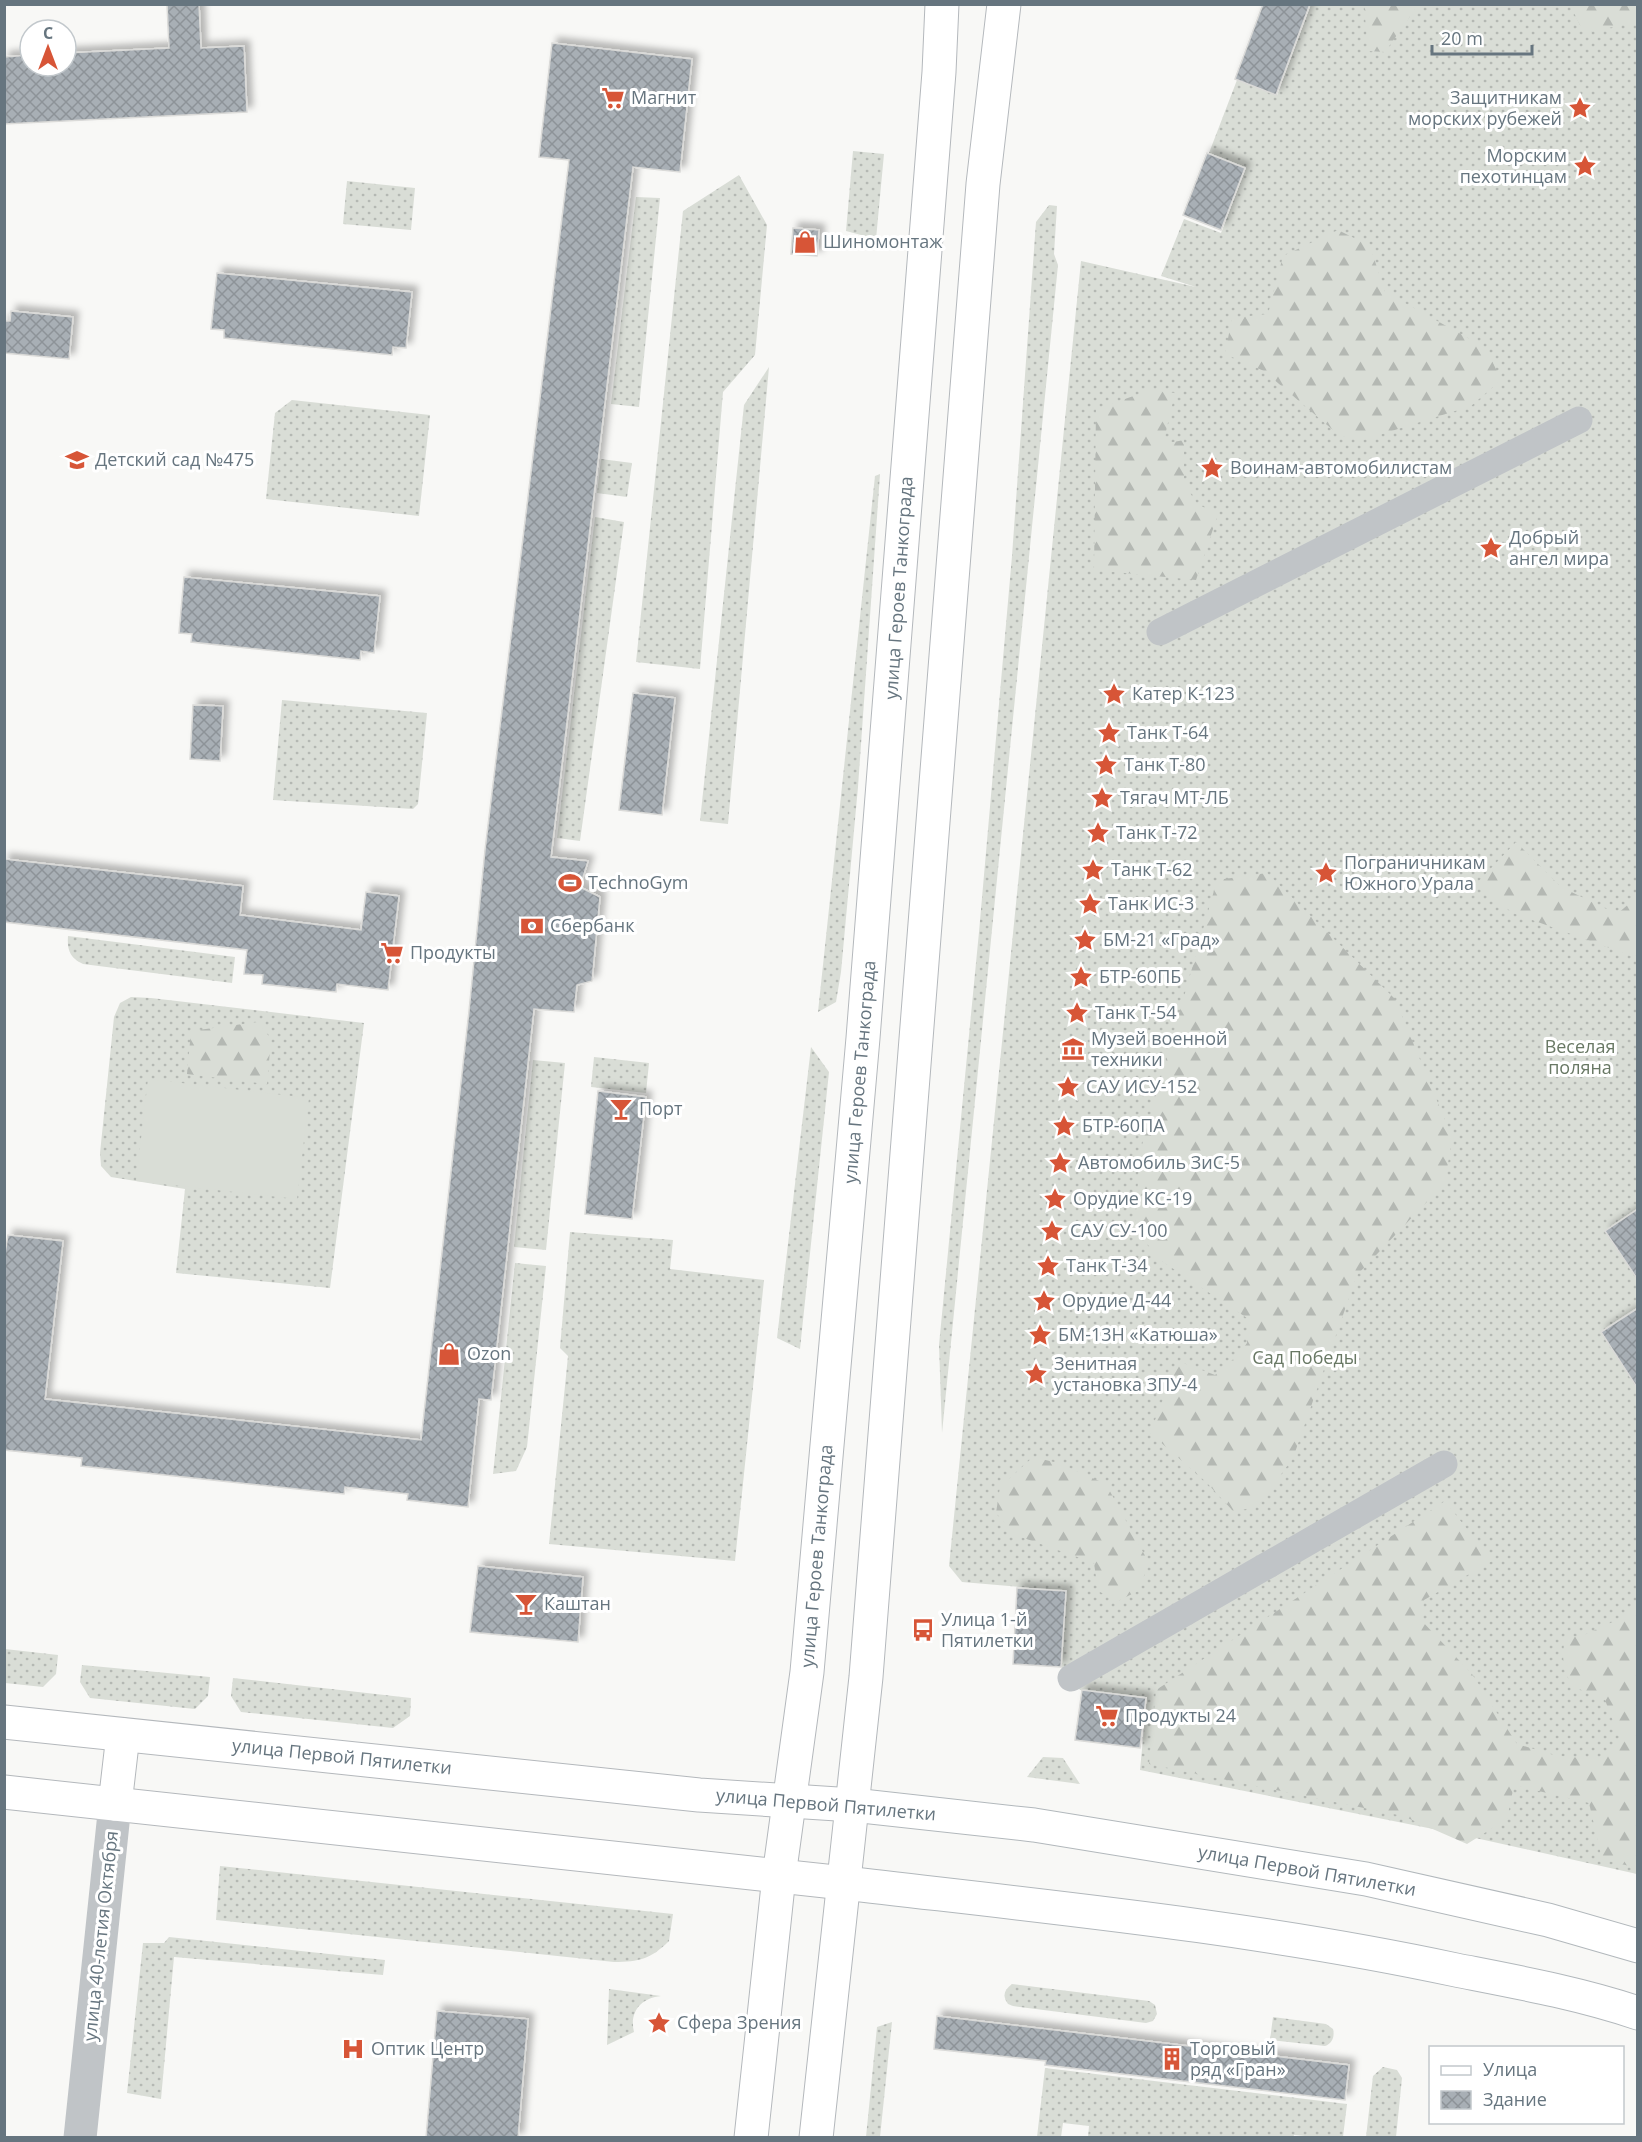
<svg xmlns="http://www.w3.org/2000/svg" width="1642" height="2142" font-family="'Open Sans',sans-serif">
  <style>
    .grass { fill: url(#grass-dots) }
    .forest { fill: url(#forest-firs) }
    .pitch { fill: #d9ddd6 }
    .building { fill: url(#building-cross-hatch); stroke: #dadad8; stroke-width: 1.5; filter: url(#shadow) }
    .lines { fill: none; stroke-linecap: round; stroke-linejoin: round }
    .secondary-casing { stroke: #b2b8bc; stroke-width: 35 }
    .primary-casing { stroke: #b4b8bc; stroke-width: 35 }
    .pedestrian { stroke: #c0c4c7; stroke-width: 27 }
    .tertiary { stroke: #c0c4c7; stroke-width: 33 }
    .secondary { stroke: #fff; stroke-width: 33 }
    .primary { stroke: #fff; stroke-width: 33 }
    .labels { text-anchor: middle; stroke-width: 6; stroke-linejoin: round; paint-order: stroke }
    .poi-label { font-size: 18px; fill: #66757f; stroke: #fff; text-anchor: start }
    .street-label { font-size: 18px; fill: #66757f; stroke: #fff }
    .park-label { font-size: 18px; fill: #687864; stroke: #fff }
  </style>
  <defs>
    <pattern id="grass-dots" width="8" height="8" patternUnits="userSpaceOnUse" patternTransform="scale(1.5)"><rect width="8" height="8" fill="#d9ddd6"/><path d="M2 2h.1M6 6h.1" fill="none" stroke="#b4b8b3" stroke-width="1.8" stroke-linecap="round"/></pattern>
    <pattern id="forest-firs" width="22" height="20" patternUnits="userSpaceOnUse" patternTransform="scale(1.5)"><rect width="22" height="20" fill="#d9ddd6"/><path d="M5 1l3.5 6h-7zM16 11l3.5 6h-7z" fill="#b4b8b3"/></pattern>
    <pattern id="building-cross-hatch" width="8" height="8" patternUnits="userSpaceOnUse" patternTransform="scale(1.5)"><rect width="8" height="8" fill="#a8afb5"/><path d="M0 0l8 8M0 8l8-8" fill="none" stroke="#8d9398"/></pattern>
    <filter id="shadow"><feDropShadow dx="5.5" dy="-5.5" stdDeviation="3" flood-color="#0004"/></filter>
  </defs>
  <rect width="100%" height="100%" fill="#f8f8f6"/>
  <!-- grass -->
  <g class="grass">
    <path d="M1311 5H1637V1874L1453 1833 1140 1770 1147 1697 1080 1690 1061 1667 1066 1591 962 1582 949 1566 1081 261 1196 287 1161 276 1184 219 1221 233 1246 168 1209 153 1237 80 1277 95Z"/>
    <path d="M853 151 884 154 876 239 846 231Z"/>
    <path d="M739 175 767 225 755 355 723 392 700 669 636 662 683 211Z"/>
    <path d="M347 181 415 188 411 230 343 224Z"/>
    <path d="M636 197 660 198 639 407 611 404Z"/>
    <path d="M1049 205 1057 206 1054 254 1058 265 942 1433 939 1345 979 932 1012 556 1036 222Z"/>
    <path d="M769 367 728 824 700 821 744 405Z"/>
    <path d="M292 400 430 415 419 516 266 499 275 413Z"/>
    <path d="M601 459 632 463 627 497 597 493Z"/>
    <path d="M880 474 858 787 841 972 836 1002 818 1012 875 476Z"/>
    <path d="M595 517 624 522 580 841 557 838Z"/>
    <path d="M282 700 427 713 418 804 413 809 273 800Z"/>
    <path d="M68 936 235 957 232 983 83 964C70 958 67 950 68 936Z"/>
    <path d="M131 997 151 998 364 1023 330 1288 176 1273 185 1189 111 1177 101 1166 100 1153 114 1017 120 1003Z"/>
    <path d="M811 1047 829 1072 800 1349 777 1338Z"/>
    <path d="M594 1057 649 1063 646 1093 591 1087Z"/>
    <path d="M533 1060 565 1063 546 1250 514 1247Z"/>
    <path d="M570 1232 673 1240 670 1269 764 1280 735 1561 549 1544 568 1356 560 1348Z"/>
    <path d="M515 1263 546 1266 527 1447 516 1471 493 1474Z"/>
    <path d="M5 1649 58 1655 56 1674 43 1687 5 1683Z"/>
    <path d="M82 1665 210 1677 208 1696 195 1709 90 1698 80 1682Z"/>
    <path d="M233 1678 411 1698 410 1716 393 1728 241 1712 231 1696Z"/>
    <path d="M1043 1757 1063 1758 1080 1784 1027 1777Z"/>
    <path d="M220 1866 673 1914 669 1941C651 1959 639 1962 614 1962L216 1920Z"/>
    <path d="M169 1937 385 1960 383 1975 174 1957 161 2099 127 2093 143 1943H164Z"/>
    <path d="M1012 1984 1149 2001 1155 2005 1157 2014 1153 2021 1146 2023 1013 2006 1008 2004C1002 1996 1004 1990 1012 1984Z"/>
    <path d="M609 1989 661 1996C641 1998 629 2012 634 2032L607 2045Z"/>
    <path d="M1273 2017 1326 2024 1333 2029C1335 2037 1332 2043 1325 2046L1270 2040Z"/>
    <path d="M892 2022 880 2137H866L877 2027Z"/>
    <path d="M1383 2067 1397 2070 1402 2078 1396 2137H1366L1373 2076Z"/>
    <path d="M1045 2068 1347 2104 1343 2137H1316L1294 2135 1293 2138 1088 2137 1089 2126 1063 2123 1061 2137H1037Z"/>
  </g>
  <!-- forest -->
  <g class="forest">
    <path d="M1364 5V4L1418 5 1385 52 1368 51Z"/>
    <path d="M1570 5H1635L1637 22 1584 33Z"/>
    <path d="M1338 230 1370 246 1385 292 1486 348 1501 380 1471 406 1363 440 1340 436 1264 371 1225 354 1232 318 1268 314 1283 256Z"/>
    <path d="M1151 390 1175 393 1163 444 1184 440V483L1197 504 1218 514 1196 580 1094 570 1096 409Z"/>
    <path d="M1516 842 1561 887 1617 914 1637 897V958L1513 913 1475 885Z"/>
    <path d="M1267 873 1395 999 1452 1137 1445 1183 1357 1275 1293 1458 1258 1506 1234 1512 1206 1482 1150 1433 1178 1361 1215 1375 1238 1355 1247 1343V1318L1157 1258 1135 1226 1140 1152 1217 880Z"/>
    <path d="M258 1022 271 1039 267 1084 187 1074 191 1031Z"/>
    <path d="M1033 1457 1058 1463 1106 1484 1149 1563 1138 1591 1118 1601 1098 1591 1094 1563 1015 1535 996 1513 1000 1487Z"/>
    <path d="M1445 1501 1492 1561 1424 1600 1421 1620 1472 1674 1517 1744 1557 1756 1597 1759 1620 1739 1605 1700 1572 1686 1563 1667 1564 1639 1584 1635 1630 1614 1637 1602V1868L1602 1859 1589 1803 1514 1785 1507 1819 1467 1844 1403 1816 1149 1764 1156 1690Z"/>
  </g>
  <!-- pitch -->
  <path class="pitch" d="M148 1079 309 1098 297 1199 136 1181Z"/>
  <!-- building -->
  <g class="building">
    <path d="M167 4H199L201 48 244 46 247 112 4 124V57L30 55V66H66V53L169 48Z"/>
    <path d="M1263 4H1310L1276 95 1235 79Z"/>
    <path d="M552 43 692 59 680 172 633 167 551 857 588 861 580 887 600 897 592 981 577 985 574 1012 534 1009 491 1400 479 1399 468 1507 407 1500 408 1494 345 1487 344 1494 81 1466 82 1458 4 1450V1260L8 1235 63 1241 45 1399 421 1440 469 1011 485 850 569 160 539 157Z"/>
    <path d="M1207 153 1245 168 1221 230 1183 215Z"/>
    <path d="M793 228 819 230 817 256 791 254Z"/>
    <path d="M217 273 412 292 406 348 393 347 392 355 224 338V330L211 329Z"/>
    <path d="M11 311 73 317 69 359 4 353V321H10Z"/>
    <path d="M184 577 380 596 374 653 361 651 360 660 191 642 192 634 179 633Z"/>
    <path d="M633 693 675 698 662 815 619 810Z"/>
    <path d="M193 705 223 706 220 761 190 759Z"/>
    <path d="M4 859 243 886 240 915 361 930 366 892 399 896 388 990 337 984 336 992 262 984 263 975 244 974 247 950 4 922Z"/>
    <path d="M598 1091 646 1097 632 1219 585 1214Z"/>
    <path d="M1638 1209V1280L1605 1231Z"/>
    <path d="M1638 1308V1389L1601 1332Z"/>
    <path d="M478 1566 583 1577 578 1642 470 1632Z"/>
    <path d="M1017 1588 1066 1591 1061 1667 1013 1664Z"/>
    <path d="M1082 1690 1146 1698 1140 1748 1075 1740Z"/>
    <path d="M437 2011 528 2019 518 2138H426Z"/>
    <path d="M937 2016 1349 2065 1345 2100 1045 2065 1046 2061 934 2049Z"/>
  </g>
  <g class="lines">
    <!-- secondary casing -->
    <g class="secondary-casing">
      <g id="secondary">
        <path d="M853 1805 1034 1825 1366 1879 1548 1920 1638 1946"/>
        <path d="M844 1883C1048 1907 1255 1927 1456 1970 1517 1982 1578 1993 1638 2013"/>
      </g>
    </g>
    <!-- primary casing -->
    <g class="primary-casing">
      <g id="primary">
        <path d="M4 1722 699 1795 853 1805"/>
        <path d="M4 1792 844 1883"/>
        <path d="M115 1804 123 1735"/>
        <path d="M751 2138 779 1876 807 1672 863 1038 939 72 942 4"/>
        <path d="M816 2138 866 1677 983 184 1004 4"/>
      </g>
    </g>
    <!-- pedestrian -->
    <g class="pedestrian">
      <path d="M1160 632 1579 420"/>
      <path d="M1071 1678 1444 1464"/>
    </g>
    <!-- tertiary -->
    <path class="tertiary" d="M80 2138 115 1804"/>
    <!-- secondary -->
    <use href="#secondary" class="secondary"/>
    <!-- primary -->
    <use href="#primary" class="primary"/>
  </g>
  <!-- icons -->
  <defs>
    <g id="supermarket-bare" transform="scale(1.8)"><path d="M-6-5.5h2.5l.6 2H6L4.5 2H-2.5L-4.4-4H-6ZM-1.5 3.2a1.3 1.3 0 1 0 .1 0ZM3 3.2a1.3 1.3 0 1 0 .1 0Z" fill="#d75537" stroke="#fff" stroke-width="2.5" paint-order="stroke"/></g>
    <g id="sight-bare" transform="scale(1.8)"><path d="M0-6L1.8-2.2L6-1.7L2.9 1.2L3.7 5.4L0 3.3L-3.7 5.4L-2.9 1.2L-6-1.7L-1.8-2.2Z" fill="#d75537" stroke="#fff" stroke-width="2.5" paint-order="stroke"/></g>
    <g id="shop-bare" transform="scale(1.8)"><path d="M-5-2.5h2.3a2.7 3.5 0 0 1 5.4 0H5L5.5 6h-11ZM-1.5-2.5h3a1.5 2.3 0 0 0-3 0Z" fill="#d75537" stroke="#fff" stroke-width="2.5" paint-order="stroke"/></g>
    <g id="school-bare" transform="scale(1.8)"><path d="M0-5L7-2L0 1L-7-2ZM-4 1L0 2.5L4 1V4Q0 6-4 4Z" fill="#d75537" stroke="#fff" stroke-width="2.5" paint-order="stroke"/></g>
    <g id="stadium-bare" transform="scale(1.8)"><path d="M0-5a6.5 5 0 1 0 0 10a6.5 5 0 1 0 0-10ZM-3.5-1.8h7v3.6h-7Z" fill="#d75537" stroke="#fff" stroke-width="2.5" paint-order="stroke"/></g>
    <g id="bank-bare" transform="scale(1.8)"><path d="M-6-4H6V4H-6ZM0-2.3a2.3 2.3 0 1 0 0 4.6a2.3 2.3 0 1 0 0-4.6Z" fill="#d75537" stroke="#fff" stroke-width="2.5" paint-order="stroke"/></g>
    <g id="museum-bare" transform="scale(1.8)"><path d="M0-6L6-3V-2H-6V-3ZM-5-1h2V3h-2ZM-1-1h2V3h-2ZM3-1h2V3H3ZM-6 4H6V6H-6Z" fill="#d75537" stroke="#fff" stroke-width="2.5" paint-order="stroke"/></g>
    <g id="bar-bare" transform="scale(1.8)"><path d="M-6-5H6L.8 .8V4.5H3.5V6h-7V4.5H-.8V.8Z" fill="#d75537" stroke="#fff" stroke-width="2.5" paint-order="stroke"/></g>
    <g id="bus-bare" transform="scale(1.8)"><path d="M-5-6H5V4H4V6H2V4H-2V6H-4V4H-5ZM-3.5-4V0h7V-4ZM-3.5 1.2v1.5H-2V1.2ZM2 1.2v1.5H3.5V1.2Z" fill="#d75537" stroke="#fff" stroke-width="2.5" paint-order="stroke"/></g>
    <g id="hospital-bare" transform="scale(1.8)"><path d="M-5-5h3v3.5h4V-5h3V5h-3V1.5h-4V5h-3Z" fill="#d75537" stroke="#fff" stroke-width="2.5" paint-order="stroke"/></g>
    <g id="building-bare" transform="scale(1.8)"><path d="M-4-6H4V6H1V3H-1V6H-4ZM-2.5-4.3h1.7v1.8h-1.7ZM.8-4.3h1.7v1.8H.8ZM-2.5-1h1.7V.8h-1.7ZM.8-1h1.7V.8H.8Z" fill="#d75537" stroke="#fff" stroke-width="2.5" paint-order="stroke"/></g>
  </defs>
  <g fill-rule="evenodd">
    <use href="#supermarket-bare" x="613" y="98"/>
    <use href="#sight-bare" x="1580" y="108"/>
    <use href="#sight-bare" x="1585" y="166"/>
    <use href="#shop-bare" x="805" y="242"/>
    <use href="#school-bare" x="77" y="460"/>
    <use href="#sight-bare" x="1212" y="468"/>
    <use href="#sight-bare" x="1491" y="548"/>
    <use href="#sight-bare" x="1114" y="694"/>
    <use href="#sight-bare" x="1109" y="733"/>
    <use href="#sight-bare" x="1106" y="765"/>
    <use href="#sight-bare" x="1102" y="798"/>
    <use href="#sight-bare" x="1098" y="833"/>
    <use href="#sight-bare" x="1093" y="870"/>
    <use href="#sight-bare" x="1326" y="873"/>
    <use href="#stadium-bare" x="570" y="883"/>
    <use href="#sight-bare" x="1090" y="904"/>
    <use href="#bank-bare" x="532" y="926"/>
    <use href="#sight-bare" x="1085" y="940"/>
    <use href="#supermarket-bare" x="392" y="953"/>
    <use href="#sight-bare" x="1081" y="977"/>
    <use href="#sight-bare" x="1077" y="1013"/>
    <use href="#museum-bare" x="1073" y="1049"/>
    <use href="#sight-bare" x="1068" y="1087"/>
    <use href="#bar-bare" x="621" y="1109"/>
    <use href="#sight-bare" x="1064" y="1126"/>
    <use href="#sight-bare" x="1060" y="1163"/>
    <use href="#sight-bare" x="1055" y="1199"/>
    <use href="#sight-bare" x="1052" y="1231"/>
    <use href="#sight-bare" x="1048" y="1266"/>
    <use href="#sight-bare" x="1044" y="1301"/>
    <use href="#sight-bare" x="1040" y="1335"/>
    <use href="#shop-bare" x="449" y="1354"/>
    <use href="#sight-bare" x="1036" y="1374"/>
    <use href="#bar-bare" x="526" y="1604"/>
    <use href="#bus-bare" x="923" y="1630"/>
    <use href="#supermarket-bare" x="1107" y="1716"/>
    <use href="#sight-bare" x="659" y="2023"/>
    <use href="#hospital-bare" x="353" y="2049"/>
    <use href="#building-bare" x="1172" y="2059"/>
  </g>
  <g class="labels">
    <!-- poi labels -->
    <g class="poi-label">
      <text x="631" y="104">Магнит</text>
      <text x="1562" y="104" text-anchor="end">Защитникам<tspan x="1562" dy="21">морских рубежей</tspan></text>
      <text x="1567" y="162" text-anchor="end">Морским<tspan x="1567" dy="21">пехотинцам</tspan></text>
      <text x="823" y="248">Шиномонтаж</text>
      <text x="95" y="466">Детский сад №475</text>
      <text x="1230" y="474">Воинам-автомобилистам</text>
      <text x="1509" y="544">Добрый<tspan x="1509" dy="21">ангел мира</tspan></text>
      <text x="1132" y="700">Катер К-123</text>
      <text x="1127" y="739">Танк Т-64</text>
      <text x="1124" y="771">Танк Т-80</text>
      <text x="1120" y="804">Тягач МТ-ЛБ</text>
      <text x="1116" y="839">Танк Т-72</text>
      <text x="1344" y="869">Пограничникам<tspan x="1344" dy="21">Южного Урала</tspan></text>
      <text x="1111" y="876">Танк Т-62</text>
      <text x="588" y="889">TechnoGym</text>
      <text x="1108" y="910">Танк ИС-3</text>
      <text x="550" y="932">Сбербанк</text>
      <text x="1103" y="946">БМ-21 «Град»</text>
      <text x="410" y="959">Продукты</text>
      <text x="1099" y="983">БТР-60ПБ</text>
      <text x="1095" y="1019">Танк Т-54</text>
      <text x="1091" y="1045">Музей военной<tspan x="1091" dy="21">техники</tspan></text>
      <text x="1086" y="1093">САУ ИСУ-152</text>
      <text x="639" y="1115">Порт</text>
      <text x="1082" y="1132">БТР-60ПА</text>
      <text x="1078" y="1169">Автомобиль ЗиС-5</text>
      <text x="1073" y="1205">Орудие КС-19</text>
      <text x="1070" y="1237">САУ СУ-100</text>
      <text x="1066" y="1272">Танк Т-34</text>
      <text x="1062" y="1307">Орудие Д-44</text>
      <text x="1058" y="1341">БМ-13Н «Катюша»</text>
      <text x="467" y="1360">Ozon</text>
      <text x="1054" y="1370">Зенитная<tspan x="1054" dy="21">установка ЗПУ-4</tspan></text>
      <text x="544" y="1610">Каштан</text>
      <text x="941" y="1626">Улица 1-й<tspan x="941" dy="21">Пятилетки</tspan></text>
      <text x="1125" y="1722">Продукты 24</text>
      <text x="677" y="2029">Сфера Зрения</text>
      <text x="371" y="2055">Оптик Центр</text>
      <text x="1190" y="2055">Торговый<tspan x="1190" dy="21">ряд «Гран»</tspan></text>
    </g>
    <!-- street labels -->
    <g class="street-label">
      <text transform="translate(899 588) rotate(-86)" y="6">улица Героев Танкограда</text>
      <text transform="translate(860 1072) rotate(-85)" y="6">улица Героев Танкограда</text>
      <text transform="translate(817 1556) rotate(-85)" y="6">улица Героев Танкограда</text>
      <text transform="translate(342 1757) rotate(6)" y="6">улица Первой Пятилетки</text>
      <text transform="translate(826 1805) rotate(5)" y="6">улица Первой Пятилетки</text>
      <text transform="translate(1307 1871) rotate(10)" y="6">улица Первой Пятилетки</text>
      <text transform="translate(101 1936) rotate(-84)" y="6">улица 40-летия Октября</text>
    </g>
    <!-- park labels -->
    <g class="park-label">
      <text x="1580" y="1053">Веселая<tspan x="1580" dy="21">поляна</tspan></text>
      <text x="1305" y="1364">Сад Победы</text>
    </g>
  </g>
  <!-- border -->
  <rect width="1642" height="2142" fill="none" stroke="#66757f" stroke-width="12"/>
  <!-- legend -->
  <rect x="1429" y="2046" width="195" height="78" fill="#ffffff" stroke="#c2c8cc" stroke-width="1.5"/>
  <rect x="1441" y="2066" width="30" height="9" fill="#ffffff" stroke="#c2c8cc" stroke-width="1.5"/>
  <text x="1483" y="2076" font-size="18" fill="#66757f">Улица</text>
  <rect x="1441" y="2091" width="30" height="18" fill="url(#building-cross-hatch)" stroke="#c2c8cc" stroke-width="1.5"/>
  <text x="1483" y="2106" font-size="18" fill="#66757f">Здание</text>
  <!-- north arrow -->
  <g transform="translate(48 48)"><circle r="28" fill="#ffffff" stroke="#c2c8cc" stroke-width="1.5"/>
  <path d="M0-4.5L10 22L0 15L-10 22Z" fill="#d75537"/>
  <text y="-9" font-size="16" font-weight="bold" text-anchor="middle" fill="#66757f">С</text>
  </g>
  <!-- scale -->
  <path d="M1432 45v9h100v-9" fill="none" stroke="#66757f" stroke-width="3"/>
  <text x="1441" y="45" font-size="18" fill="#66757f" stroke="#ffffff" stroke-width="4.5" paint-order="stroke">20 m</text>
</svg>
